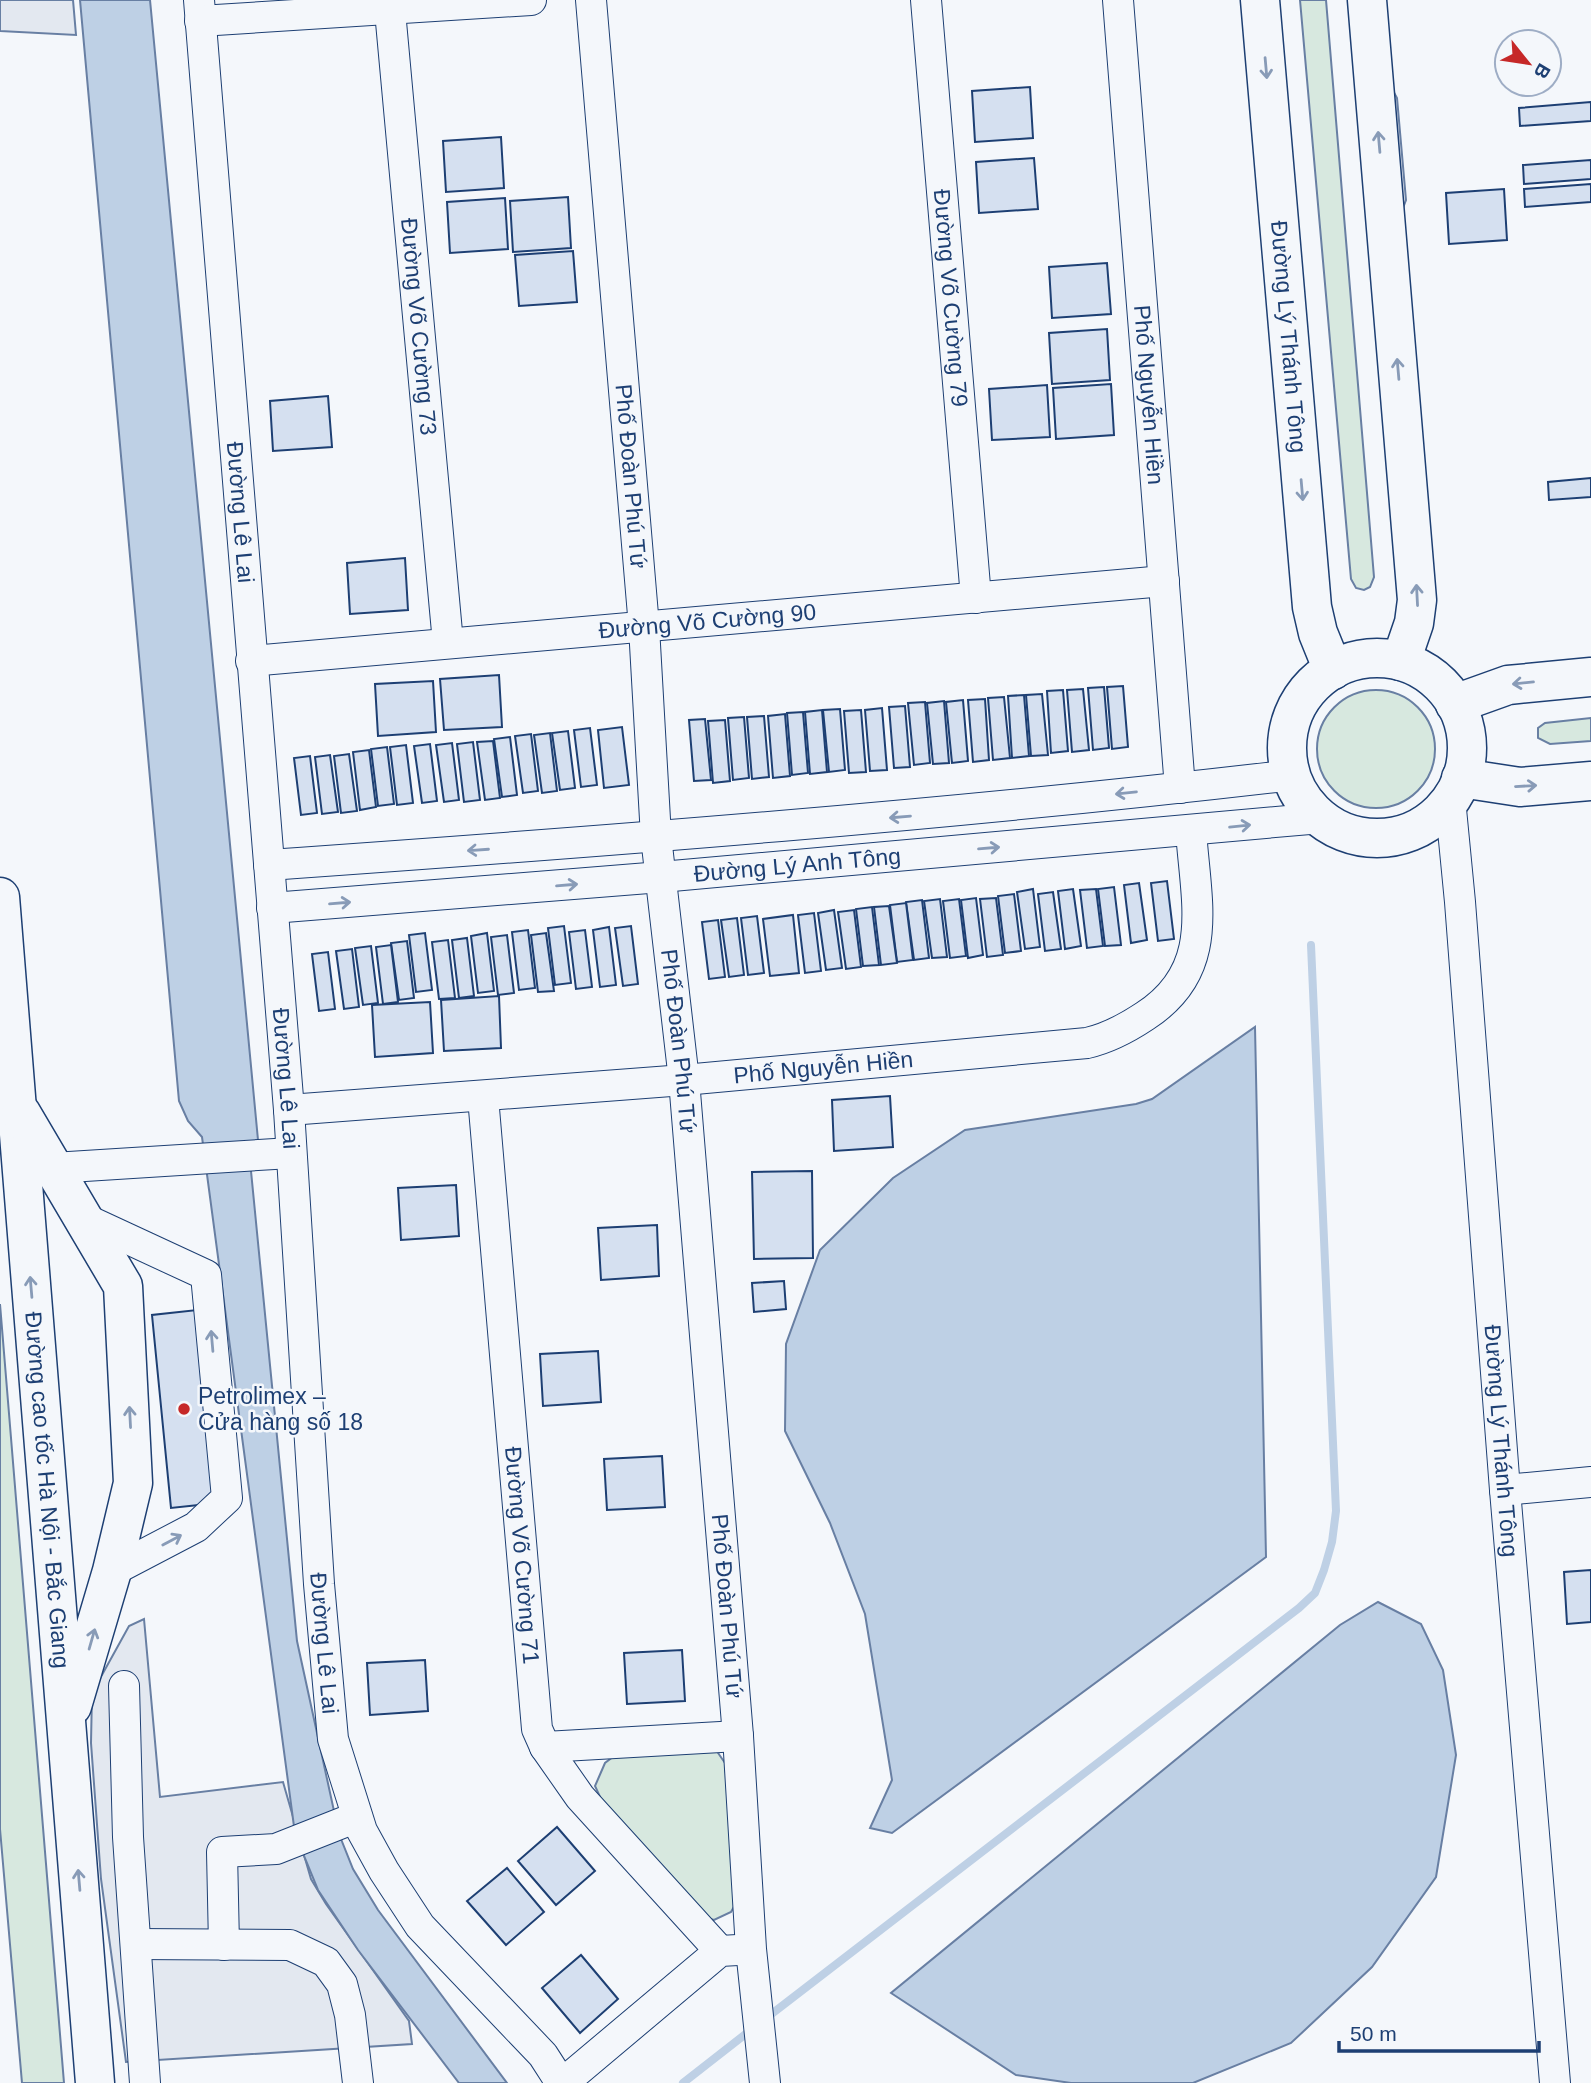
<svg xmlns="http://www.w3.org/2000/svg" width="1591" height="2083" font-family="Arial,sans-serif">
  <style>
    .green { fill: #d7e8df; stroke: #687fa3; stroke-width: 2 }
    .parking { fill: #e3e8f0; stroke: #687fa3; stroke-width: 2 }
    .water { fill: #bed0e5; stroke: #687fa3; stroke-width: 2 }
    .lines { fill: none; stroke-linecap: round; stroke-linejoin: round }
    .stream { stroke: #bed0e5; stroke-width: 8 }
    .building { fill: #d5e0f0; stroke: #1d3f73; stroke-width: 2 }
    .minor-casing { stroke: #1d3f73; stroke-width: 32 }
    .major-casing { stroke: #1d3f73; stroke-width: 41 }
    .highway-casing { stroke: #1d3f73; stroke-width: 41 }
    .minor { stroke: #f4f7fb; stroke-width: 30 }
    .major { stroke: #f4f7fb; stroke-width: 38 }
    .highway { stroke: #f4f7fb; stroke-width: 38 }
    .oneway { stroke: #889bb7 }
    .poi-dot { fill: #c62828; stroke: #f4f7fb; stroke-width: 2.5 }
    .labels { text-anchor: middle; stroke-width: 5; stroke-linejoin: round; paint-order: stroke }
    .street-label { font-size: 23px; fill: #1d3f73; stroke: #f4f7fb }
    .poi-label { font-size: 23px; fill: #1d3f73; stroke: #f4f7fb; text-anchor: start }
  </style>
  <rect width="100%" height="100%" fill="#f4f7fb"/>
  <!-- green -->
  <g class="green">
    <path d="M1300 0H1326L1374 577 1370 587 1364 590 1356 588 1351 579Z"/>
    <circle cx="1376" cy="749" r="59"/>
    <path d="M1591 718V741L1550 744 1538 738V728L1545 723Z"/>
    <path d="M0 1304 64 2083H22L0 1829Z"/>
    <path d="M716 1750 725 1763 726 1774 736 1903 731 1912 714 1920 707 1918 601 1799 595 1786 605 1763 618 1753Z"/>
  </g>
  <!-- parking -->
  <g class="parking">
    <path d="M0 0H73L76 35 0 31Z"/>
    <path d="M1391 87 1397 98 1406 200 1398 221Z"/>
    <path d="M144 1619 160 1797 283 1782 311 1879 326 1904 409 2021 412 2044 126 2062 101 1879 91 1743 92 1693 129 1626Z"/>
  </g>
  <!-- water -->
  <g class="water">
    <path d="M80 0H150L258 1140 251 1171 297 1641 339 1834 353 1869 378 1910 507 2083H459L358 1950 318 1890 295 1834 202 1137 188 1121 179 1101Z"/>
    <path d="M1255 1027 1266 1557 892 1833 870 1828 892 1780 865 1614 830 1523 785 1431 786 1344 820 1250 893 1178 965 1130 1136 1104 1152 1099Z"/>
    <path d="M1378 1602 1421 1624 1443 1670 1456 1755 1436 1877 1372 1967 1291 2043 1193 2083H1071L1016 2075 891 1993 1340 1625Z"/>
  </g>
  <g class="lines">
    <!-- stream -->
    <g class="stream">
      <path d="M765 2019 1299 1608 1315 1593 1324 1570 1332 1542 1336 1511 1311 945"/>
      <path d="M683 2083 752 2029"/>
    </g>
  </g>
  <!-- building -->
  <g class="building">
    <path d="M1030 87 1033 138 975 142 972 91Z"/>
    <path d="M1591 102V121L1520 126 1519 108Z"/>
    <path d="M501 137 504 188 446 192 443 141Z"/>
    <path d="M1034 158 1038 209 979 213 976 162Z"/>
    <path d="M1591 160V179L1524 184 1523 165Z"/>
    <path d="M1591 184V202L1525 207 1524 189Z"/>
    <path d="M1504 189 1507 240 1449 244 1446 193Z"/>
    <path d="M568 197 571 248 513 252 510 201Z"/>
    <path d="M505 198 508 249 450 253 447 202Z"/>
    <path d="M573 251 577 302 519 306 515 255Z"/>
    <path d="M1107 263 1111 314 1052 318 1049 267Z"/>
    <path d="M1107 329 1110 380 1052 384 1049 333Z"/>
    <path d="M1111 384 1114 435 1056 439 1053 388Z"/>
    <path d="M1047 385 1050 437 992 440 989 389Z"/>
    <path d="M328 396 332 447 273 451 270 401Z"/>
    <path d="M1591 478V497L1549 500 1548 482Z"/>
    <path d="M405 558 408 610 350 614 347 563Z"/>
    <path d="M499 675 502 727 444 730 440 679Z"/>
    <path d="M433 681 436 732 378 736 375 684Z"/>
    <path d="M1123 686 1128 747 1112 749 1107 687Z"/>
    <path d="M1104 687 1109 748 1093 750 1088 688Z"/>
    <path d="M1083 689 1089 750 1072 752 1067 690Z"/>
    <path d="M1063 690 1068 751 1051 753 1047 691Z"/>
    <path d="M1042 694 1048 755 1031 756 1026 695Z"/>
    <path d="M1024 695 1029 756 1012 758 1008 696Z"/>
    <path d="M1004 697 1010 758 993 760 988 698Z"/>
    <path d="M985 699 989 760 973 762 968 700Z"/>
    <path d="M963 700 968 761 952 763 946 702Z"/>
    <path d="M944 701 949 763 933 764 927 703Z"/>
    <path d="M925 702 930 763 914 765 908 703Z"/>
    <path d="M905 706 910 767 894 768 889 707Z"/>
    <path d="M882 708 887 770 870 771 865 710Z"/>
    <path d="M840 709 845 770 829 772 823 710Z"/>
    <path d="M822 710 827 772 810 774 805 712Z"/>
    <path d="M861 710 866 772 849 773 844 711Z"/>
    <path d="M803 712 808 773 792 775 787 713Z"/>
    <path d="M785 714 790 776 773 778 768 716Z"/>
    <path d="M764 716 769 777 752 779 747 717Z"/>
    <path d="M744 717 749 778 733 780 728 718Z"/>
    <path d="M705 719 711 780 694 781 689 720Z"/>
    <path d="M725 720 730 781 713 783 708 721Z"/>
    <path d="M622 727 629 785 604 788 598 730Z"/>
    <path d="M590 728 597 785 581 787 574 730Z"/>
    <path d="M568 731 575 788 560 790 552 733Z"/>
    <path d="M550 733 557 791 542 793 534 735Z"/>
    <path d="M531 734 538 791 523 793 515 736Z"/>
    <path d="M510 737 517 795 502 797 494 739Z"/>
    <path d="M493 741 500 798 485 800 477 742Z"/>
    <path d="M473 742 480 800 464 802 457 744Z"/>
    <path d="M452 743 459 800 444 802 436 745Z"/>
    <path d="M430 744 437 801 422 803 414 746Z"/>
    <path d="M406 745 413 803 397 805 390 747Z"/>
    <path d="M387 747 394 804 378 806 371 749Z"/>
    <path d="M369 750 376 807 360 810 353 752Z"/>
    <path d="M349 754 357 811 341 813 334 756Z"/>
    <path d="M330 755 338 812 322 814 315 757Z"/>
    <path d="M310 756 317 813 301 815 294 758Z"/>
    <path d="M1167 881 1174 939 1158 941 1151 883Z"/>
    <path d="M1139 883 1147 940 1131 943 1124 885Z"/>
    <path d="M1114 887 1121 945 1105 946 1098 889Z"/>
    <path d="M1033 889 1040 947 1025 949 1017 892Z"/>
    <path d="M1073 889 1081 946 1065 949 1058 891Z"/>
    <path d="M1096 889 1103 946 1087 948 1080 890Z"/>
    <path d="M1053 892 1061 949 1045 951 1038 894Z"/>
    <path d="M1014 894 1021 951 1005 953 998 896Z"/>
    <path d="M976 898 983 955 968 958 961 900Z"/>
    <path d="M996 898 1003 955 987 957 980 899Z"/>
    <path d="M940 899 947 957 932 958 924 901Z"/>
    <path d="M959 899 966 956 950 958 943 901Z"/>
    <path d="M922 900 929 958 914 960 906 902Z"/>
    <path d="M906 903 913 960 897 962 890 905Z"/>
    <path d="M889 906 897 963 881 965 874 907Z"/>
    <path d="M872 907 879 965 863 966 856 909Z"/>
    <path d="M834 910 842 968 826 970 818 913Z"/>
    <path d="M854 910 861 967 846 969 838 912Z"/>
    <path d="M814 913 821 971 805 973 798 915Z"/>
    <path d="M793 915 799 973 770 976 763 919Z"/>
    <path d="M757 916 764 973 748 975 741 918Z"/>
    <path d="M737 918 744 975 729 977 721 920Z"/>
    <path d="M718 920 725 977 709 979 702 922Z"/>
    <path d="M564 926 571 983 555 985 548 928Z"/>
    <path d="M631 926 638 984 623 986 615 928Z"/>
    <path d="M609 927 616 985 600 987 593 930Z"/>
    <path d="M528 930 535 988 519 990 512 932Z"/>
    <path d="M585 930 592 987 576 989 569 932Z"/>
    <path d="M425 933 432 990 416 992 409 935Z"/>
    <path d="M487 933 494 991 478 993 471 936Z"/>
    <path d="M546 933 554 991 538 992 531 935Z"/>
    <path d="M507 935 514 993 498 995 491 937Z"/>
    <path d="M467 938 474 996 459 998 452 940Z"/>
    <path d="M448 940 455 998 439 999 432 942Z"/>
    <path d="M407 941 414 998 399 1000 391 943Z"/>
    <path d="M391 945 398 1002 383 1004 376 947Z"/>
    <path d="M371 946 378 1003 363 1005 355 948Z"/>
    <path d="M352 949 359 1007 344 1009 336 951Z"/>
    <path d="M328 952 335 1009 319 1011 312 954Z"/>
    <path d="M499 996 501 1048 444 1051 441 1000Z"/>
    <path d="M430 1002 433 1053 375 1057 372 1005Z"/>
    <path d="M890 1096 893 1147 834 1151 832 1100Z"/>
    <path d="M812 1171 813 1258 754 1259 752 1172Z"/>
    <path d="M456 1185 459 1236 401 1240 398 1188Z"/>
    <path d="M657 1225 659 1276 601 1280 598 1228Z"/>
    <path d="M784 1281 786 1309 754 1312 752 1283Z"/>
    <path d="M197 1310 217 1503 171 1508 152 1315Z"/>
    <path d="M598 1351 601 1402 543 1406 540 1354Z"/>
    <path d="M662 1456 665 1507 607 1510 604 1459Z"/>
    <path d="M1591 1570V1622L1567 1624 1564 1572Z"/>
    <path d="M682 1650 685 1701 627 1704 624 1653Z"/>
    <path d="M425 1660 428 1711 370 1715 367 1663Z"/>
    <path d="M557 1827 595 1871 556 1905 518 1861Z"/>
    <path d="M507 1868 544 1912 506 1945 467 1901Z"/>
    <path d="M581 1955 618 1999 580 2033 542 1988Z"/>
  </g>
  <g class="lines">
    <!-- minor casing -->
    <g class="minor-casing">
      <g id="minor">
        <path id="s1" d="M199 0 289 1110 319 1584 333 1739 362 1831 384 1871 420 1926 543 2055 561 2083"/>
        <path id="s2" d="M591 0 644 627 656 837 684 1080 738 1736 751 1949 765 2083"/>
        <path id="s3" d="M926 0 976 598"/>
        <path id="s4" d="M1118 0 1180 788"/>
        <path id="s5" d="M390 11 448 643"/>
        <path d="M200 21 531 0"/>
        <path id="s6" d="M251 661 1164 581"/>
        <path id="s7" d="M1450 799 1460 902 1505 1490 1555 2083"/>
        <path d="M269 865C610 841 951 815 1292 775"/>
        <path id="s8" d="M272 908 661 877 1321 818"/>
        <path id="s9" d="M483 1097 537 1729 545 1747 580 1797 720 1951"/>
        <path id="s10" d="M289 1110 684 1080 1087 1043C1109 1038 1127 1028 1145 1016 1216 970 1196 904 1191 831"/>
        <path d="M53 1168 291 1153"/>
        <path d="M83 1218 206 1275 227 1498 196 1527 112 1571"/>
        <path d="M1505 1490 1591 1482"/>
        <path d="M124 1686 128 1837 145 2083"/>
        <path d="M545 1747 738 1736"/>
        <path d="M136 1944 290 1945 326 1962 342 1984 350 2015 358 2083"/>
        <path d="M224 1945 222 1852 276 1849 357 1817"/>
        <path d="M563 2083 720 1951 738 1950"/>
      </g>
    </g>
    <!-- major casing -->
    <g class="major-casing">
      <g id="major">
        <path id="s11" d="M1260 0 1312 607 1318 633 1333 670"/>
        <path d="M1367 0 1417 600 1414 623 1401 661"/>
        <circle cx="1377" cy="748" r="90"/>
        <path d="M1455 704 1508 685 1591 677"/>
        <path d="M1461 778 1520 787 1591 781"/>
      </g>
    </g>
    <!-- highway casing -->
    <g class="highway-casing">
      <g id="highway">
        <path id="s12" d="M0 897 95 2083"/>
        <path d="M21 1113 123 1286 133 1483 112 1571 72 1706"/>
      </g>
    </g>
    <!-- minor -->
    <use href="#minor" class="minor"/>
    <!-- major -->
    <use href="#major" class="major"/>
    <!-- highway -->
    <use href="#highway" class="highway"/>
  </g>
  <!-- one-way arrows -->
  <defs><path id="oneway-shaft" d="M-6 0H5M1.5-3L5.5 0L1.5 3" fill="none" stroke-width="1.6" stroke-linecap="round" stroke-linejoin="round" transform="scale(1.75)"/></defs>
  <g class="oneway">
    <use href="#oneway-shaft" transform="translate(1266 68) rotate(85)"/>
    <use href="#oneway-shaft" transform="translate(1379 142) rotate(-95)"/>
    <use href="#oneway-shaft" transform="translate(1398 369) rotate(-95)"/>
    <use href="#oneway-shaft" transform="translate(1302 490) rotate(85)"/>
    <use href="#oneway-shaft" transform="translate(1417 595) rotate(-93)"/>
    <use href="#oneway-shaft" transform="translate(1523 683) rotate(174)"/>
    <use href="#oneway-shaft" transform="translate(1526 786) rotate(-3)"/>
    <use href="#oneway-shaft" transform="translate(1126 793) rotate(174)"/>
    <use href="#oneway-shaft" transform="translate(900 817) rotate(175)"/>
    <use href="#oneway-shaft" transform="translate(1240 826) rotate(-6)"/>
    <use href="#oneway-shaft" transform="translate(989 848) rotate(-5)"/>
    <use href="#oneway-shaft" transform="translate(478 850) rotate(176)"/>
    <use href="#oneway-shaft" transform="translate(567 885) rotate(-5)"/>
    <use href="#oneway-shaft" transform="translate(340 903) rotate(-5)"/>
    <use href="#oneway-shaft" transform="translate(31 1287) rotate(-95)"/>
    <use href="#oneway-shaft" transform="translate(212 1341) rotate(-95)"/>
    <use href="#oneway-shaft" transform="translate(130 1417) rotate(-93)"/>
    <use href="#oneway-shaft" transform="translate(172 1540) rotate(-28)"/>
    <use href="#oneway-shaft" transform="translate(92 1639) rotate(-74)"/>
    <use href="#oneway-shaft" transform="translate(79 1880) rotate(-95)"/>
  </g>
  <!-- markers -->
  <circle class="poi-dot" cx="184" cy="1409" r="7"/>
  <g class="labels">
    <!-- street labels -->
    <g class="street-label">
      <text dy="8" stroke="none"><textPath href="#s3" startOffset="299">Đường Võ Cường 79</textPath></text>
      <text dy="8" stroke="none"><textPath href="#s5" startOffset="317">Đường Võ Cường 73</textPath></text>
      <text dy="8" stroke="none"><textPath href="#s11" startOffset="338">Đường Lý Thánh Tông</textPath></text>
      <text dy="8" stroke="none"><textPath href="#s4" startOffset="396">Phố Nguyễn Hiền</textPath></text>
      <text dy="8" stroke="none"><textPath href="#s2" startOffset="478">Phố Đoàn Phú Tứ</textPath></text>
      <text dy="8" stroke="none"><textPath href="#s1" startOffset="514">Đường Lê Lai</textPath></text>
      <text dy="8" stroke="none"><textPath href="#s6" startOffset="458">Đường Võ Cường 90</textPath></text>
      <text dy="8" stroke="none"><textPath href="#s8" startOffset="527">Đường Lý Anh Tông</textPath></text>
      <text dy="8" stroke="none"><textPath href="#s2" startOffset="1045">Phố Đoàn Phú Tứ</textPath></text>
      <text dy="8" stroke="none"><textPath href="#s10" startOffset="536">Phố Nguyễn Hiền</textPath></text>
      <text dy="8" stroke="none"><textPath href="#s1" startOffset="1082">Đường Lê Lai</textPath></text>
      <text dy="8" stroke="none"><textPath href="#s7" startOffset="644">Đường Lý Thánh Tông</textPath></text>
      <text dy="8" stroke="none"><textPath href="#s12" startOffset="595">Đường cao tốc Hà Nội - Bắc Giang</textPath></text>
      <text dy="8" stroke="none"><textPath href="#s9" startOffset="460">Đường Võ Cường 71</textPath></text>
      <text dy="8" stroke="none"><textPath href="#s2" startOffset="1612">Phố Đoàn Phú Tứ</textPath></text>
      <text dy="8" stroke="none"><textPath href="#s1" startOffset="1648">Đường Lê Lai</textPath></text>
    </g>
    <!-- poi labels -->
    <g class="poi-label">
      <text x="198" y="1404">Petrolimex –<tspan x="198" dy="26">Cửa hàng số 18</tspan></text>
    </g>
  </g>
  <!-- north arrow -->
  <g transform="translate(1528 63) rotate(120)"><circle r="33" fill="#f4f7fb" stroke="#9eadc5" stroke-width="2"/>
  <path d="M0-5L12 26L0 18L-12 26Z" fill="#c62828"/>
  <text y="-10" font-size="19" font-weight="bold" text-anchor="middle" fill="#1d3f73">B</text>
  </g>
  <!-- scale -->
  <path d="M1339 2041v10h200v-10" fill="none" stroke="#1d3f73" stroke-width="3.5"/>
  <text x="1350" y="2041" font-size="21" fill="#1d3f73" stroke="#f4f7fb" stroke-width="5" paint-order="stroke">50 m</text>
</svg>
